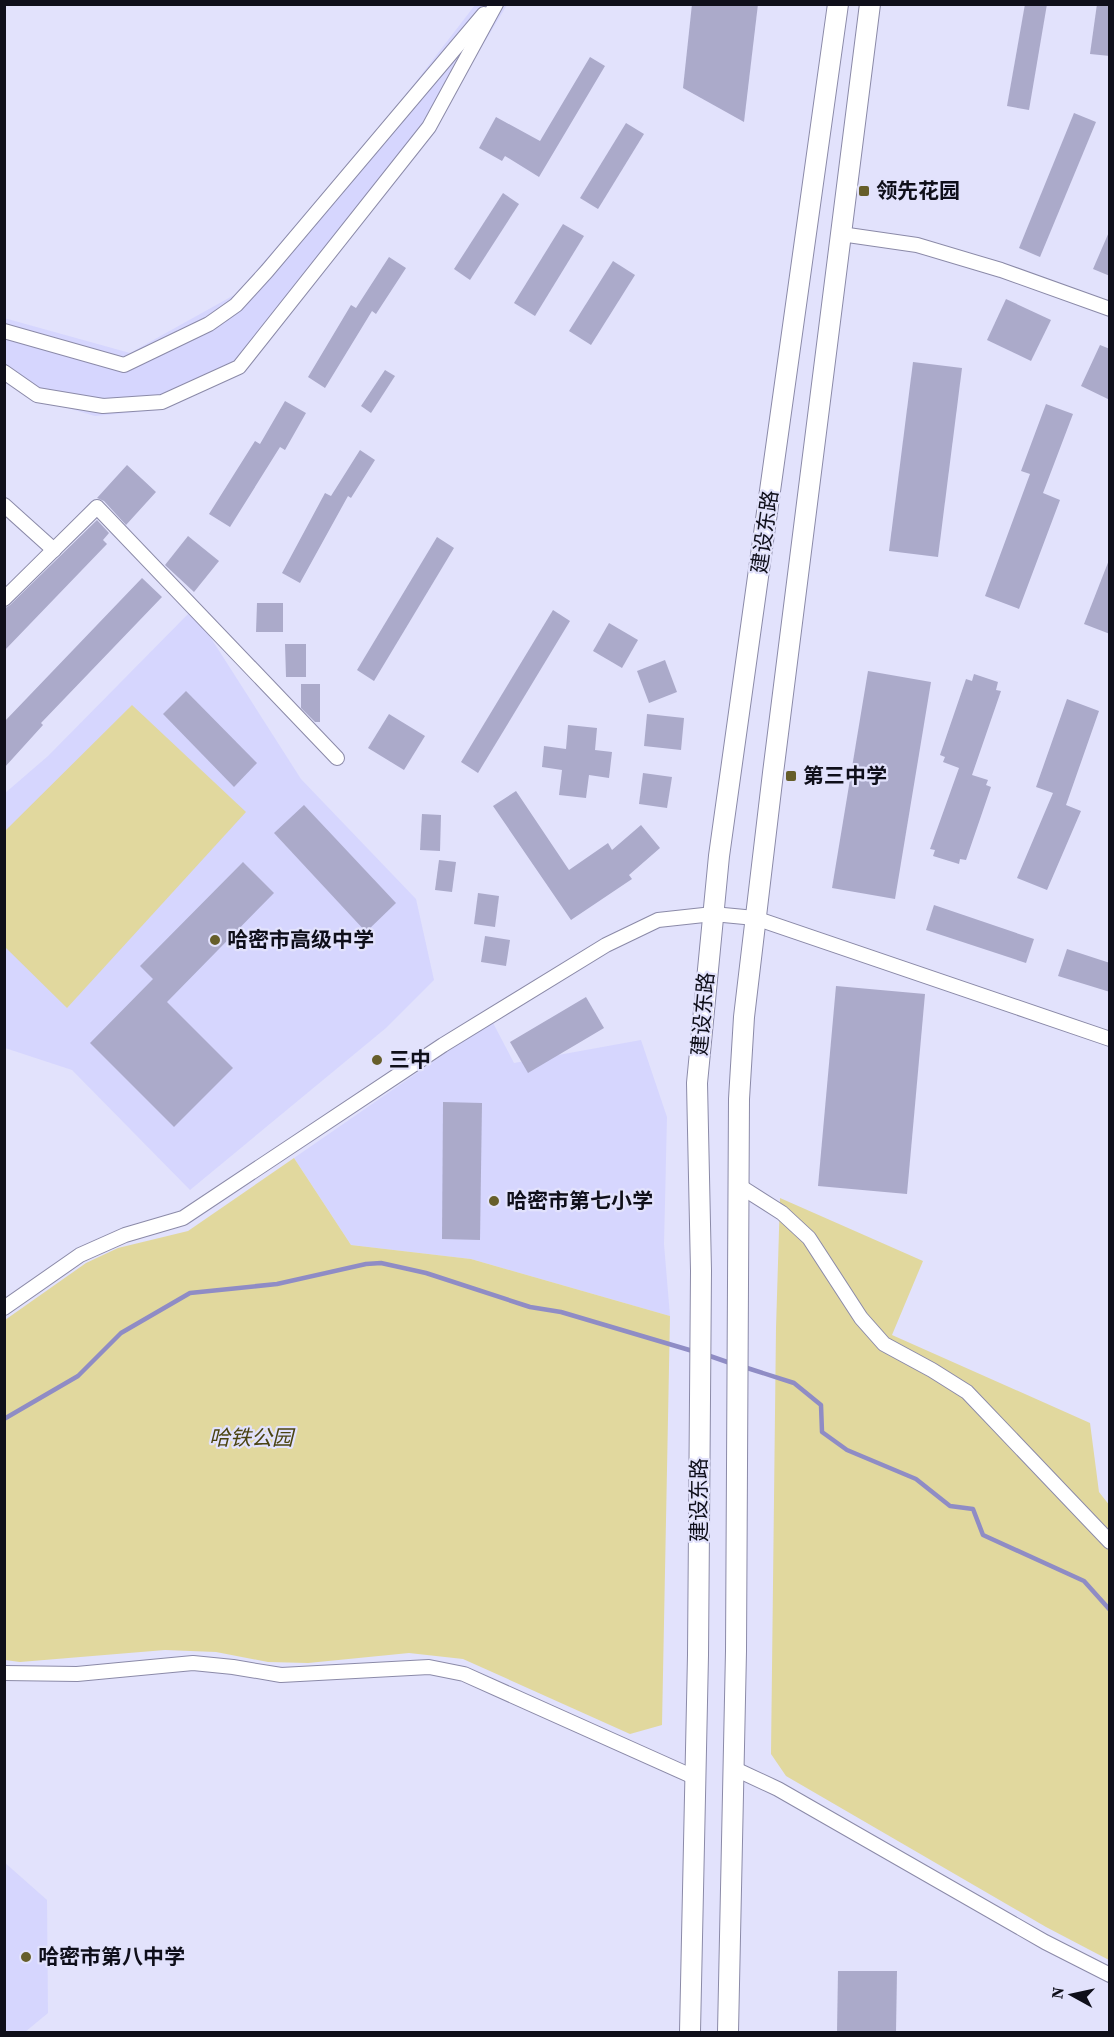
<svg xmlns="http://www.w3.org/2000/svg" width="1114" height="2037" font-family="'Source Serif 4','Noto Sans SC',serif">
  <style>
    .built { fill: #d6d6fe }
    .green { fill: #e1d89e }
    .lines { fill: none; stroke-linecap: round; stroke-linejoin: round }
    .stream { stroke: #8f8cc5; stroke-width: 4.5 }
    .building { fill: #abaaca }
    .street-casing { stroke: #8b8aa8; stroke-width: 16 }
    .secondary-casing { stroke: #8b8aa8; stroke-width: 22 }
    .street { stroke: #fff; stroke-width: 14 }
    .secondary { stroke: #fff; stroke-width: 20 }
    .poi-dot { fill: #665e2a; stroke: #e2e2fc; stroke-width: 2 }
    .labels { text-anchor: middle; stroke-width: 4.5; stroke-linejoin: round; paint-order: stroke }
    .poi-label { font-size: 21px; font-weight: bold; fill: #0f0f1a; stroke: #e2e2fc; text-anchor: start }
    .street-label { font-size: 21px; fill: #0f0f1a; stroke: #e2e2fc }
    .park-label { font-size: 21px; font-style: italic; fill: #4a4311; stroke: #e2e2fc }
  </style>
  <rect width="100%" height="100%" fill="#e2e2fc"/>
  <!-- built -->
  <g class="built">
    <path d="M475 5H507L432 129 228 380 159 410 95 416 37 399 5 377 4 318 130 353 236 294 388 118Z"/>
    <path d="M189 613 209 635 301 779 416 899 434 980 386 1028 190 1190 72 1070 5 1048 4 794 48 756Z"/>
    <path d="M492 1021 514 1063 641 1040 667 1117 664 1244 670 1316 471 1259 351 1245 294 1158Z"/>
    <path d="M4 1862 47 1900 48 2013 25 2032H5Z"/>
  </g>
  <!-- green -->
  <g class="green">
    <path d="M132 705 246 812 67 1008 5 947V831Z"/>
    <path d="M294 1158 351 1245 471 1259 670 1316 662 1725 630 1734 463 1659 409 1653 308 1663 268 1662 216 1652 165 1650 20 1662 5 1660V1320L86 1263 118 1248 188 1231Z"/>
    <path d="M780 1198 923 1261 892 1335 1090 1423 1099 1492 1110 1506 1109 1960 1046 1927 786 1776 771 1754 776 1328Z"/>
  </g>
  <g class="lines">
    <!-- stream -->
    <g class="stream">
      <path d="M707 1355 733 1364"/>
      <path d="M744 1367 794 1383 821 1405 822 1432 847 1450 916 1479 950 1506 973 1509 983 1535 1084 1581 1110 1610"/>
      <path d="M4 1419 78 1376 121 1333 190 1293 277 1284 366 1264 381 1263 426 1273 530 1307 561 1312 696 1352"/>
    </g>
  </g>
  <!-- building -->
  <g class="building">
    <path d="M692 4H758L744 122 683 88Z"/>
    <path d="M1025 4H1047L1029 110 1007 106Z"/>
    <path d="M1097 4H1110V56L1090 54Z"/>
    <path d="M590 57 605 66 539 177 505 156 502 161 479 148 496 117 540 141Z"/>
    <path d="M1074 113 1096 122 1040 257 1019 248Z"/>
    <path d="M626 123 644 134 598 209 580 198Z"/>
    <path d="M503 193 519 204 470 280 454 269Z"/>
    <path d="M563 224 584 236 535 316 514 303Z"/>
    <path d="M1109 232H1110V276L1093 269Z"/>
    <path d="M389 257 406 268 376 314 372 311 325 388 308 377 351 305 356 308Z"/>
    <path d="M613 261 635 275 591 345 569 331Z"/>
    <path d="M1006 299 1051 320 1031 361 987 340Z"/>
    <path d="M1100 345 1110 349V400L1081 386Z"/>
    <path d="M913 362 962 368 938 557 889 551Z"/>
    <path d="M385 370 395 376 371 413 361 406Z"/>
    <path d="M285 401 306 413 285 450 280 447 230 527 209 514 255 441 260 444Z"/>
    <path d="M1046 404 1073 414 1043 493 1060 500 1019 609 985 596 1030 474 1021 471Z"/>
    <path d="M360 450 375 460 351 498 348 496 300 583 282 573 325 493 331 496Z"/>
    <path d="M127 465 156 492 126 525 104 501 97 498Z"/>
    <path d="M97 520 109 533 103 540 107 544 4 651V609L10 605Z"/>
    <path d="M188 536 219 561 194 592 165 565Z"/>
    <path d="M437 537 454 548 374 681 357 670Z"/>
    <path d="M1109 560H1110V634L1084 624Z"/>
    <path d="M142 578 162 597 41 723 43 725 4 768V722Z"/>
    <path d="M257 603H283V632H256Z"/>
    <path d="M553 610 570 621 478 773 461 762Z"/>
    <path d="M609 623 638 640 622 668 593 651Z"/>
    <path d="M285 644H306V677H286Z"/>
    <path d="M665 660 677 692 649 703 637 671Z"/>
    <path d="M868 671 931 682 895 899 832 888Z"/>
    <path d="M974 674 998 682 996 690 1001 691 972 775 988 780 986 785 991 787 966 860 960 859 959 864 933 856 935 850 930 849 959 768 943 762 945 757 940 755 966 679 972 681Z"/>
    <path d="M301 684H320V722H315L301 708Z"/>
    <path d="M186 691 257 763 234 787 163 714Z"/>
    <path d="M1067 699 1099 711 1066 805 1081 811 1047 890 1017 878 1053 793 1036 787Z"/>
    <path d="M389 714 425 736 404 770 368 748Z"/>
    <path d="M647 714 684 718 681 750 644 746Z"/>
    <path d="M568 725 597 728 595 750 612 752 609 778 589 775 586 798 559 795 562 770 542 767 544 746 566 749Z"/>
    <path d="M643 773 672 777 667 808 639 804Z"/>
    <path d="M516 791 569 870 608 843 612 850 641 825 660 848 629 875 632 879 571 920 493 806Z"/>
    <path d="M304 805 396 903 366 932 274 833Z"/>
    <path d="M422 814 441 815 440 851 420 850Z"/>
    <path d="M439 860 456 862 452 892 435 890Z"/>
    <path d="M243 862 274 893 167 1002 233 1068 174 1127 90 1043 153 979 140 966Z"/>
    <path d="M478 893 499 896 495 927 474 924Z"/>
    <path d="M934 905 1034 939 1026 963 926 930Z"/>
    <path d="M485 936 510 940 506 966 481 962Z"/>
    <path d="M1067 949 1110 963V992L1058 976Z"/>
    <path d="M836 986 925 994 907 1194 818 1186Z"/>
    <path d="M586 997 604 1028 528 1073 510 1042Z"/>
    <path d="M443 1102 482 1103 480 1240 442 1239Z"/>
    <path d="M838 1971H897L896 2032H837Z"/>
  </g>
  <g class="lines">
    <!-- street casing -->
    <g class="street-casing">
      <g id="street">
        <path d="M841 234 917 245 1001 270 1110 309"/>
        <path d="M4 331 124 365 209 324 236 305 267 271 484 14"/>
        <path d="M4 372 37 395 103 406 162 402 239 367 429 127 496 4"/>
        <path d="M4 505 54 550"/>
        <path d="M4 599 97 507 337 758"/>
        <path d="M738 1185 782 1213 809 1238 861 1318 884 1344 932 1370 967 1392 1110 1542"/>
        <path d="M4 1308 80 1255 125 1235 183 1218 443 1045 606 945 658 920 713 914 755 918 1110 1039"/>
        <path d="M4 1673 77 1674 193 1663 233 1667 281 1675 429 1667 464 1674 696 1778"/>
        <path d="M733 1768 778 1789 1045 1942 1110 1975"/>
      </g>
    </g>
    <!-- secondary casing -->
    <g class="secondary-casing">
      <g id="secondary">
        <path d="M690 2032 698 1655 701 1271 697 1083 719 856 838 4"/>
        <path d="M728 2032 736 1651 739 1099 744 1017 773 773 870 4"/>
      </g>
    </g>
    <!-- street -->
    <use href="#street" class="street"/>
    <!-- secondary -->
    <use href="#secondary" class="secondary"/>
  </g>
  <!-- markers -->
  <g class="poi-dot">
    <rect x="858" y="185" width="12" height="12" rx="3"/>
    <rect x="785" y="770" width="12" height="12" rx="3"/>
    <circle cx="215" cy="940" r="6"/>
    <circle cx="377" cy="1060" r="6"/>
    <circle cx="494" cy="1201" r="6"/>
    <circle cx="26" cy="1957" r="6"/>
  </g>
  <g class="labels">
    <!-- poi labels -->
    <g class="poi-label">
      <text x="876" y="198">领先花园</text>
      <text x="803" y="783">第三中学</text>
      <text x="227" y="947">哈密市高级中学</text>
      <text x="389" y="1067">三中</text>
      <text x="506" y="1208">哈密市第七小学</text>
      <text x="38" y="1964">哈密市第八中学</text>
    </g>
    <!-- street labels -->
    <g class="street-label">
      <text transform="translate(765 532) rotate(-82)" y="7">建设东路</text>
      <text transform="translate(703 1014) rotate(-85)" y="7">建设东路</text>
      <text transform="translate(699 1500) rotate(-90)" y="7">建设东路</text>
    </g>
    <!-- park labels -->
    <g class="park-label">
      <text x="251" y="1445">哈铁公园</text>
    </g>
  </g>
  <!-- border -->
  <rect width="1114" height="2037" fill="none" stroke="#0f0f1a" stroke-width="12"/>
  <!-- north arrow -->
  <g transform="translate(1072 1995) rotate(278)" stroke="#e2e2fc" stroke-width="4.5" paint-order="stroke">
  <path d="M0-4.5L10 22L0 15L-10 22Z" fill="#0f0f1a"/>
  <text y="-9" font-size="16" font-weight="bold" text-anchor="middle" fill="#0f0f1a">N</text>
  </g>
</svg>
